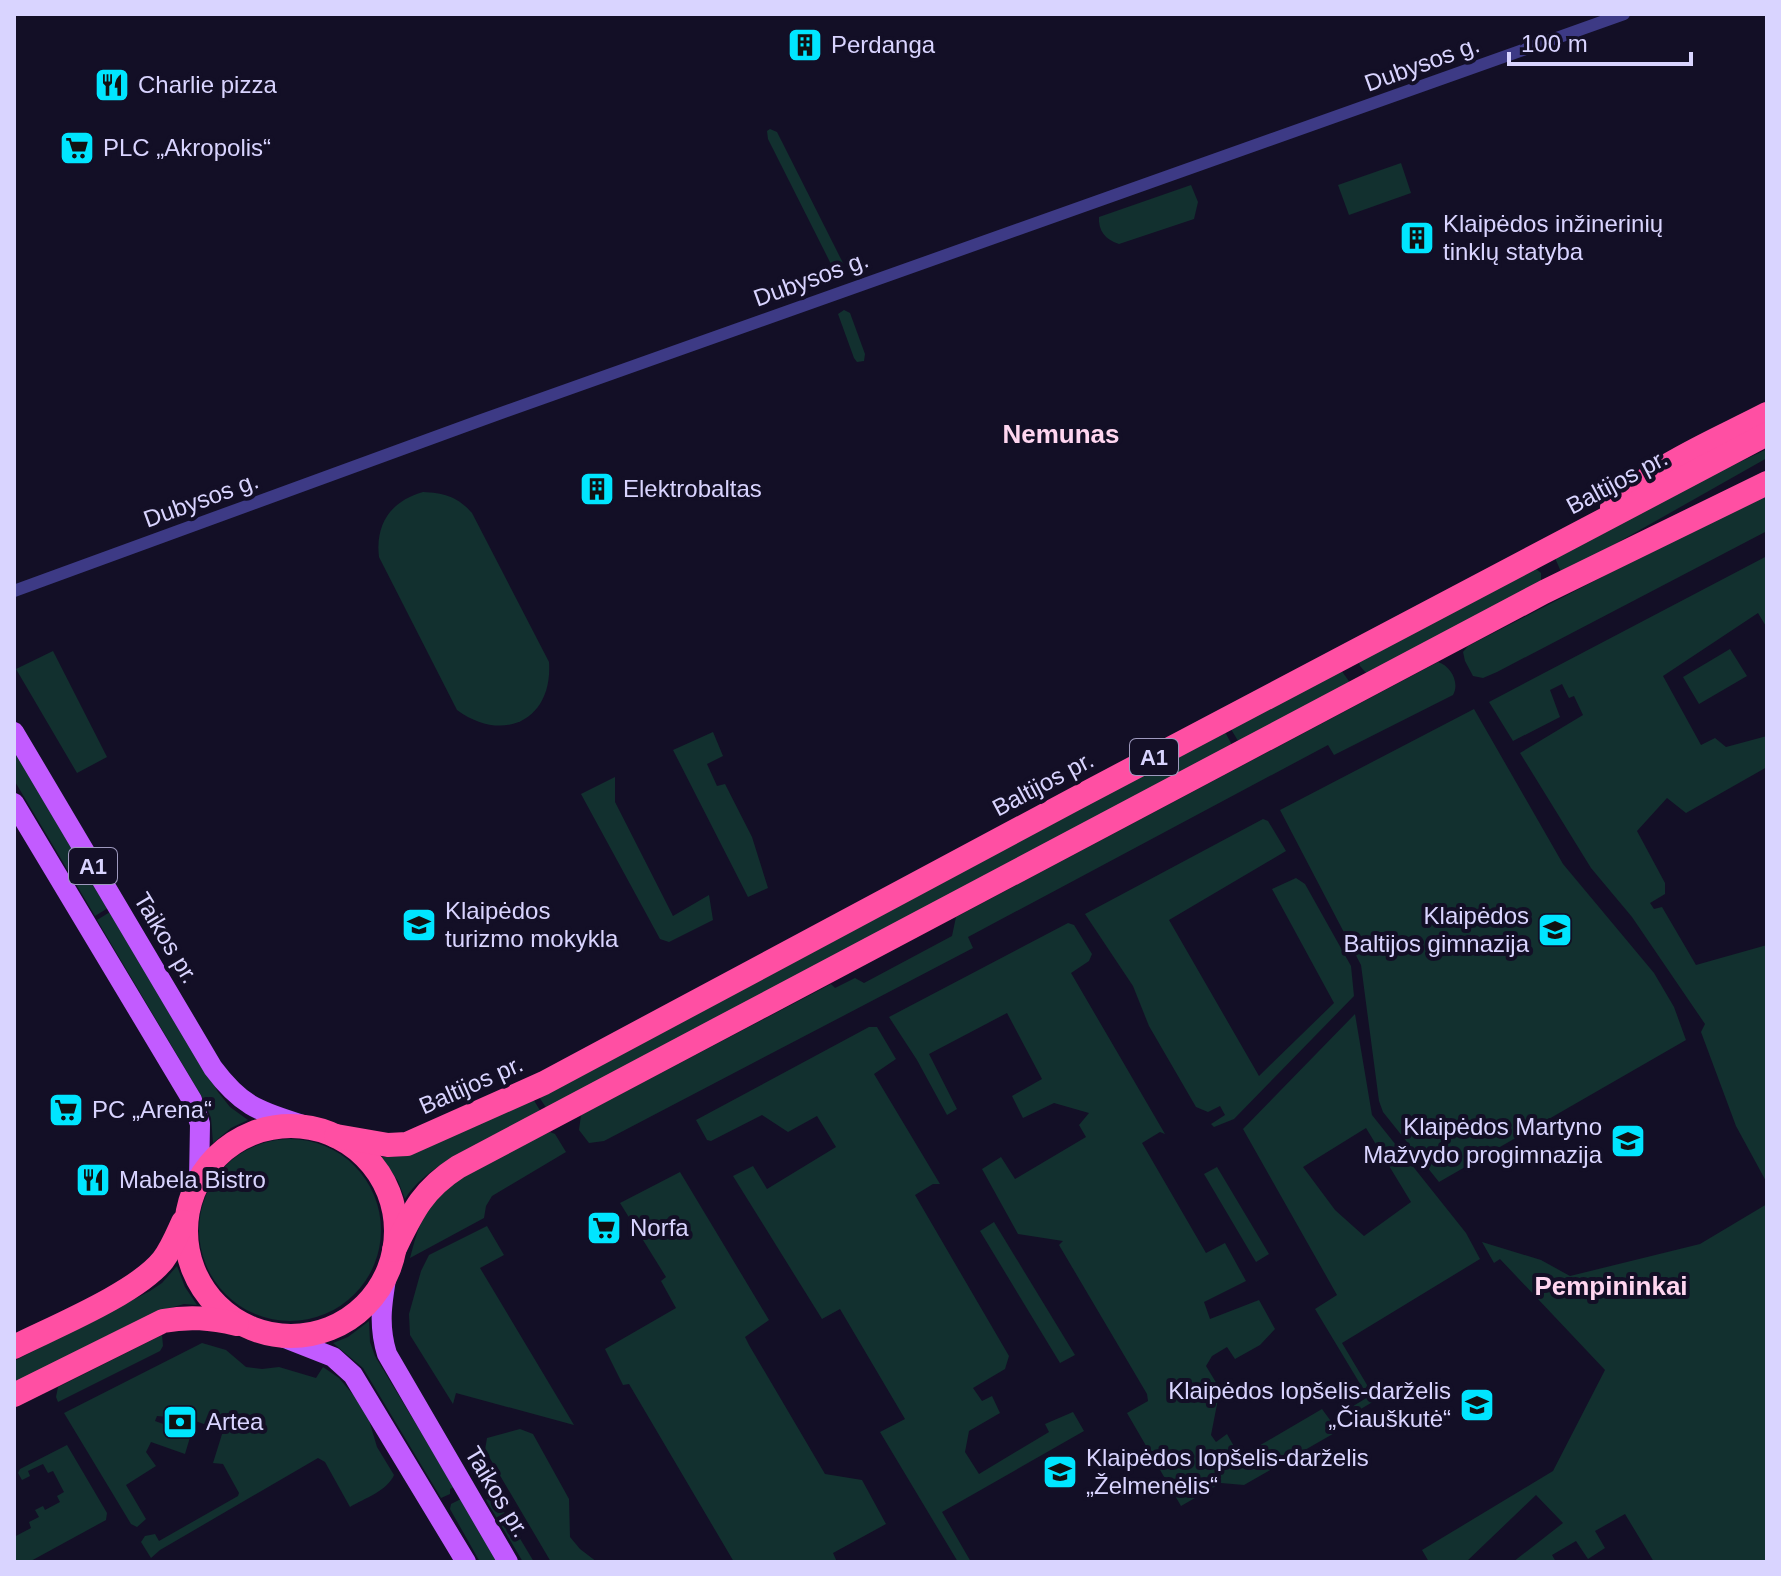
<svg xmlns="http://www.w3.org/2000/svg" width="1781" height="1576" font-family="Arial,sans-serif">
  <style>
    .green { fill: #12302f; fill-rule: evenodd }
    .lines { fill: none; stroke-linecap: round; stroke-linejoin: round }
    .street { stroke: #3d3a85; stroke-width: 12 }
    .primary { stroke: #c25bff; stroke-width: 20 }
    .highway { stroke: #ff4fa3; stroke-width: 24 }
    .labels { text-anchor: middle; stroke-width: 8; stroke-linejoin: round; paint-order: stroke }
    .shield { fill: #130f26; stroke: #9e99be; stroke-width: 2 }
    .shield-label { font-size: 22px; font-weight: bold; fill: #d9d4ff }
    .poi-label { font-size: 24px; fill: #d9d4ff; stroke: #130f26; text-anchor: start }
    .street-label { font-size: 24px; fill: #d9d4ff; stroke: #130f26 }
    .neighbourhood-label { font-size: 26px; font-weight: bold; fill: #ffd6f0; stroke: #130f26 }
  </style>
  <rect width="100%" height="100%" fill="#130f26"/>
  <!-- green -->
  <g class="green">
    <path d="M770 129 777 132 844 265 842 275 835 272 768 139 767 131Z"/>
    <path d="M1401 163 1411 193 1349 215 1338 185Z"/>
    <path d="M1191 185 1198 202 1194 219 1119 244C1106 240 1098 231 1099 217Z"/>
    <path d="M844 310 850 313 865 354 864 361 857 362 854 358 838 314Z"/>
    <path d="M1767 449V458L1562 574 1555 558 1640 510Z"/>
    <path d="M423 492C444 493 458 497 472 513L549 662C553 720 503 744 457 710L379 557C375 524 391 501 423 492Z"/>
    <path d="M1767 492V531L1497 672 1483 678 1473 676 1465 661 1463 652 1468 646Z"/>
    <path d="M1767 556V628L1758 613 1663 676 1701 745 1715 738 1726 747 1767 736V767L1686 813 1667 798 1637 831 1665 883V894L1650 903 1654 909 1662 907 1696 965 1767 945V1183L1736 1126 1701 1032 1705 1024 1632 917 1591 868 1520 753 1583 715 1574 696 1569 698 1562 684 1550 690 1560 717 1513 741 1489 702Z"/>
    <path d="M1535 568 1541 573V582L1367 674 1360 666 1359 662Z"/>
    <path d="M1730 649 1747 676 1699 704 1683 677Z"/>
    <path d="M53 651 107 757 77 773 16 669Z"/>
    <path d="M1438 662C1451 666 1460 683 1453 695L1334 755 1328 745 968 937 973 948 604 1141 589 1143 579 1130 581 1115 831 984 835 988 855 978 864 983 952 936 956 917Z"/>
    <path d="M1341 670 1351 684 1240 744 1229 726Z"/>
    <path d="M1474 709 1563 864 1654 973 1674 1007 1686 1040 1439 1182 1383 1112 1379 1101 1361 965 1280 810Z"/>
    <path d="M1223 728 1233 747 547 1109 535 1091Z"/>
    <path d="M713 732 723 756 707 764 717 786 725 784 752 837 768 888 748 897 673 750Z"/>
    <path d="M14 750 108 908 95 916 14 780Z"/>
    <path d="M615 777V802L673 916 709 895 713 920 669 942 660 939 581 794Z"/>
    <path d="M1263 819 1268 821 1286 851 1169 920 1259 1076 1334 1003 1272 889 1296 878 1305 884 1351 966 1354 996 1234 1119 1214 1127 1211 1124 1225 1115 1220 1106 1208 1112 1196 1107 1149 1026 1133 986 1085 914Z"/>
    <path d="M110 912 218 1092 230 1107 248 1120 231 1128 213 1143 211 1118 205 1102 97 920Z"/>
    <path d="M1068 923 1074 925 1092 954 1089 961 1071 973 1165 1134 1160 1132 1142 1143 1206 1253 1225 1243 1246 1281 1204 1302 1210 1319 1259 1300 1275 1329 1260 1345 1235 1359 1227 1347 1212 1356 1206 1366 1220 1389 1211 1435 1216 1442 1227 1434 1240 1457 1322 1409 1338 1431 1244 1485 1221 1483 1181 1506 1127 1413 1148 1401 1147 1394 1059 1245 1063 1241 1018 1234 982 1169 1001 1157 1015 1179 1086 1137 1079 1125 1089 1113 1054 1103 1023 1118 1012 1096 1042 1079 1007 1013 929 1054 957 1109 947 1115 917 1060 889 1017Z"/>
    <path d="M1355 1014 1372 1115 1466 1233 1480 1259 1342 1343 1376 1400 1359 1410 1350 1408 1368 1397 1315 1309 1337 1295 1243 1129ZM1366 1128 1411 1202 1364 1236 1335 1210 1303 1167Z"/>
    <path d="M869 1027H877L896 1059 874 1074 940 1184H933L915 1195 1009 1356 1005 1369 973 1388 982 1401 992 1396 1000 1413 969 1431 965 1452 979 1474 1049 1432 1045 1424 1073 1412 1084 1431 942 1512 971 1562H958L880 1432 905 1419 840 1309 822 1319 733 1176 753 1166 767 1189 836 1147 817 1116 788 1132 762 1115 711 1141 707 1140 696 1120Z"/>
    <path d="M530 1094 541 1112C501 1133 428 1161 405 1199L398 1181 381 1157 403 1156Z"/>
    <path d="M550 1132 555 1134 566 1152 492 1196 486 1206 484 1218 410 1258C413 1247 416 1234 421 1223 443 1173 505 1154 550 1132Z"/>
    <circle cx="290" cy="1230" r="91"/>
    <path d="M1217 1167 1269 1254 1256 1262 1204 1174Z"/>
    <path d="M680 1172 769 1320 745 1337 749 1345 825 1474 862 1480 886 1524 833 1553 837 1562H754L749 1560 748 1562H734L629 1384 623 1385 605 1349 676 1308 661 1281 666 1277 620 1203Z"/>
    <path d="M1767 1204V1562H1654L1625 1514 1595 1531 1605 1548 1588 1559 1576 1541 1552 1555 1556 1562H1513L1563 1523 1536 1495 1466 1562H1429L1422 1550 1553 1471 1605 1370 1500 1259 1494 1263 1482 1242 1541 1260 1570 1276 1700 1244Z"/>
    <path d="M994 1222 1075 1355 1060 1363 980 1231Z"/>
    <path d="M487 1226 504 1255 480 1268 574 1425 456 1393 453 1404 410 1335 409 1314 421 1271 429 1255Z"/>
    <path d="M177 1266 185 1287 197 1305 184 1304 163 1310 14 1385V1361L150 1291 162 1283Z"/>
    <path d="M369 1321 370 1342 375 1356 454 1487 450 1489V1494L441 1498 363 1368 333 1343 348 1337Z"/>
    <path d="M162 1335 163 1346 160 1351 58 1402 56 1397 58 1387Z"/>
    <path d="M202 1343 226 1350 246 1367 262 1369 279 1367 316 1378 323 1367 339 1378 366 1410 377 1447 394 1475C387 1491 365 1498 350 1507L325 1462 318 1458 160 1550 151 1558 141 1542 145 1536 155 1534 159 1541 238 1496 239 1493 223 1464 213 1463 223 1431 190 1419 157 1416 155 1421 191 1434 185 1454 151 1442 146 1452 156 1466 126 1485 146 1519 137 1527 131 1524 64 1413Z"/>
    <path d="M520 1429 533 1434 569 1499 570 1537 580 1549 597 1562H551L485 1450 487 1438Z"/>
    <path d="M67 1445 107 1513 106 1520 29 1562H14V1537L31 1528 29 1522 39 1517 35 1510 43 1506 45 1510 60 1502 57 1496 64 1492 53 1471 48 1473 43 1464 28 1471 30 1476 22 1480 18 1473 20 1469Z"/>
    <path d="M494 1495 534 1562H523L486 1500Z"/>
    <path d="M461 1499 497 1562H480L450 1509 451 1504Z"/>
  </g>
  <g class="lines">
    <!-- street -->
    <path class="street" d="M14 591 479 421 1624 14"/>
    <!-- primary -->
    <g class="primary">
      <path d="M14 732 213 1068C245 1111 264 1112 312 1128"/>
      <path d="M14 803 192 1100 200 1124 199 1180"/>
      <path d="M387 1273C382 1303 378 1325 387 1354L508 1562"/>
      <path d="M277 1335 333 1357 353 1375 466 1562"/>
    </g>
    <!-- highway -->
    <g class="highway">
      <path d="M1612 507C1657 464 1713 442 1767 414"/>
      <circle cx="291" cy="1231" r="105"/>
      <path d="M336 1136 388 1145 407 1144 544 1083 1073 800 1767 434"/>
      <path d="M394 1250C412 1213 422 1190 458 1167L1544 592 1767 483"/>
      <path d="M14 1347C54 1327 137 1293 163 1260 172 1248 177 1235 183 1222"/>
      <path d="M14 1395 163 1321C189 1316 211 1318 237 1324"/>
    </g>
  </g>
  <!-- icons -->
  <defs>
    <g id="building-square" transform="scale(1.8)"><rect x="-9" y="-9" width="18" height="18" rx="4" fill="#00e5ff" stroke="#130f26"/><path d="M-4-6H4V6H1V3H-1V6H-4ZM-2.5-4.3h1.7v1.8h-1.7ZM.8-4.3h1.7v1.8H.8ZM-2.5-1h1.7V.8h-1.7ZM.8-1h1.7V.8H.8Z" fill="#111"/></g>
    <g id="restaurant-square" transform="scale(1.8)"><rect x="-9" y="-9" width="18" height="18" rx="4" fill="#00e5ff" stroke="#130f26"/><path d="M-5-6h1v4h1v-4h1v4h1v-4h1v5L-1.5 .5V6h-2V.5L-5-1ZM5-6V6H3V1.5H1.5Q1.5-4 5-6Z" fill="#111"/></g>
    <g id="supermarket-square" transform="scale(1.8)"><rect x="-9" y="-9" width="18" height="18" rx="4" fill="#00e5ff" stroke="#130f26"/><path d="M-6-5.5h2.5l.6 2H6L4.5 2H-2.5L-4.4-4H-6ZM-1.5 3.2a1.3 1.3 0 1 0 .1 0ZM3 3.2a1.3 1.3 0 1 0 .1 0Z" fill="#111"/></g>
    <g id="school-square" transform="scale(1.8)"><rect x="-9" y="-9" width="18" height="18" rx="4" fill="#00e5ff" stroke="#130f26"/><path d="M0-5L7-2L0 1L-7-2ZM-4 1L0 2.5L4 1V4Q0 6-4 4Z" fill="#111"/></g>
    <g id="bank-square" transform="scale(1.8)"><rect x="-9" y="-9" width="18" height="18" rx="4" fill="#00e5ff" stroke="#130f26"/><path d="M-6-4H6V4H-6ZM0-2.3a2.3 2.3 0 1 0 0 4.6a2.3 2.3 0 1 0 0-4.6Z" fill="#111"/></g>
  </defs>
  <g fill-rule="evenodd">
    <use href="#building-square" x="805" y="45"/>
    <use href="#restaurant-square" x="112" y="85"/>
    <use href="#supermarket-square" x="77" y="148"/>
    <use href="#building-square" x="1417" y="238"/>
    <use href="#building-square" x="597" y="489"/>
    <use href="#school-square" x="419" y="925"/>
    <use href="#school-square" x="1555" y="930"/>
    <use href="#supermarket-square" x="66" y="1110"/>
    <use href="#school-square" x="1628" y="1141"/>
    <use href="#restaurant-square" x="93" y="1180"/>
    <use href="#supermarket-square" x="604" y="1228"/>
    <use href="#school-square" x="1477" y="1405"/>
    <use href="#bank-square" x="180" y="1422"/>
    <use href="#school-square" x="1060" y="1472"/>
  </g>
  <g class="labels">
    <!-- shield labels -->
    <g class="shield">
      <rect x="1130" y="739" width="48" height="36" rx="6"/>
      <rect x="69" y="848" width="48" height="36" rx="6"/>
    </g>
    <g class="shield-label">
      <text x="1154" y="765">A1</text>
      <text x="93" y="874">A1</text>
    </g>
    <!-- poi labels -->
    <g class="poi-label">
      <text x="831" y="53">Perdanga</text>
      <text x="138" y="93">Charlie pizza</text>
      <text x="103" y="156">PLC „Akropolis“</text>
      <text x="1443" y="232">Klaipėdos inžinerinių<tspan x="1443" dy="28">tinklų statyba</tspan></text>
      <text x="623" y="497">Elektrobaltas</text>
      <text x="445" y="919">Klaipėdos<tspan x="445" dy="28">turizmo mokykla</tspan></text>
      <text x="1529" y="924" text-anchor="end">Klaipėdos<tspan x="1529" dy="28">Baltijos gimnazija</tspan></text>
      <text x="92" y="1118">PC „Arena“</text>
      <text x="1602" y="1135" text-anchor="end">Klaipėdos Martyno<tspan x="1602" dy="28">Mažvydo progimnazija</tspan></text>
      <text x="119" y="1188">Mabela Bistro</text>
      <text x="630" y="1236">Norfa</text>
      <text x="1451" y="1399" text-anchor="end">Klaipėdos lopšelis-darželis<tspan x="1451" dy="28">„Čiauškutė“</tspan></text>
      <text x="206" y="1430">Artea</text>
      <text x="1086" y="1466">Klaipėdos lopšelis-darželis<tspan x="1086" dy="28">„Želmenėlis“</tspan></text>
    </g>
    <!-- street labels -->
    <g class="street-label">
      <text transform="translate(1422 64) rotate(-20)" y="8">Dubysos g.</text>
      <text transform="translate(811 279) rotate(-20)" y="8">Dubysos g.</text>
      <text transform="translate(1617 482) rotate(-28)" y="8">Baltijos pr.</text>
      <text transform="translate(201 500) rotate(-20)" y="8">Dubysos g.</text>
      <text transform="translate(1043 784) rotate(-28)" y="8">Baltijos pr.</text>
      <text transform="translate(166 938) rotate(59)" y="8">Taikos pr.</text>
      <text transform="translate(471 1085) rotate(-24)" y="8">Baltijos pr.</text>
      <text transform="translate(497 1492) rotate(59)" y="8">Taikos pr.</text>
    </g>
    <!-- neighbourhood labels -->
    <g class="neighbourhood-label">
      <text x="1061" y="443">Nemunas</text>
      <text x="1611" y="1295">Pempininkai</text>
    </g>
  </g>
  <!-- border -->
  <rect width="1781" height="1576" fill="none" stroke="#d9d4ff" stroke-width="32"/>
  <!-- scale -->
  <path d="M1509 52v12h182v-12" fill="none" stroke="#d9d4ff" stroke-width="4"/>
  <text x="1521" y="52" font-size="24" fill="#d9d4ff" stroke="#130f26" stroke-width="6" paint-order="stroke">100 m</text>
</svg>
